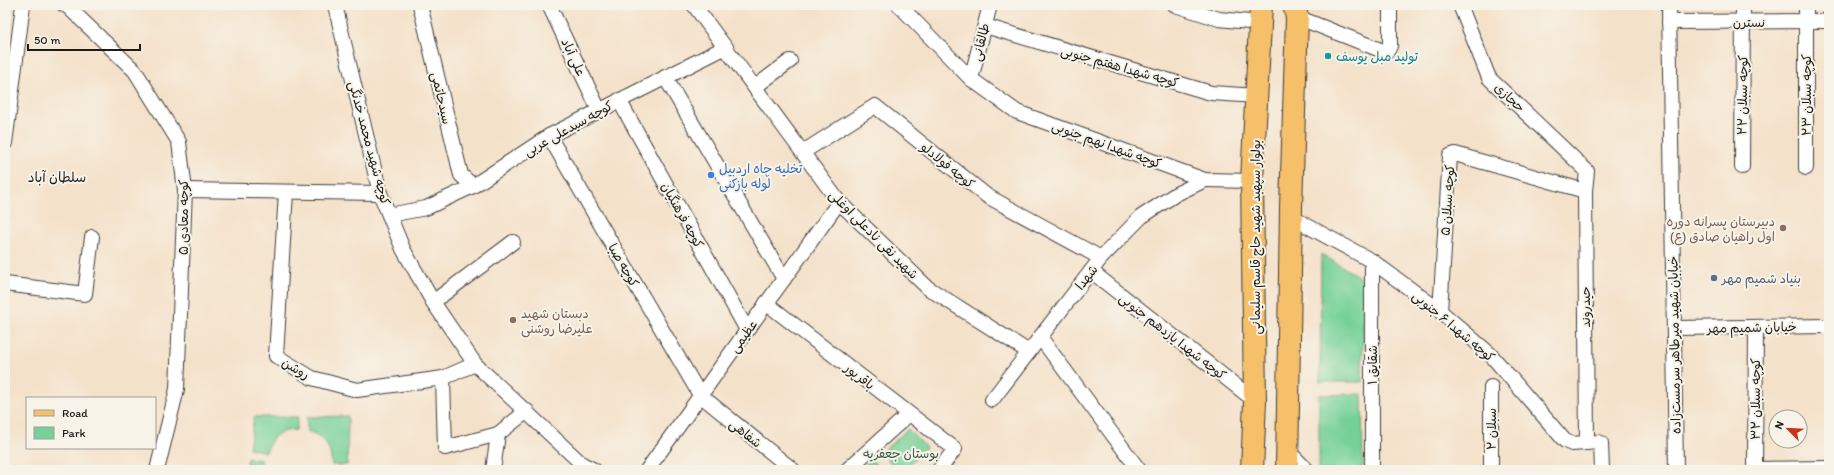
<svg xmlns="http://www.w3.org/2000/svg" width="1834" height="475" font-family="Itim,'Playpen Sans Arabic',sans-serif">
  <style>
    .green { fill: #76d198; stroke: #49765a }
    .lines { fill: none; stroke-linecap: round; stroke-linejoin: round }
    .street-casing { stroke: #3c3a36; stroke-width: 16 }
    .primary-casing { stroke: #3c3a36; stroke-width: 24 }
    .street { stroke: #fff; stroke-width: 14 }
    .primary { stroke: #f6c06b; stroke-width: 22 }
    .culture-dot { fill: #0f9aa8; stroke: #f7f3e8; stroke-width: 1.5 }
    .shop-dot { fill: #3f7fe0; stroke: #f7f3e8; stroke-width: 1.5 }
    .education-dot { fill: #8d6e63; stroke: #f7f3e8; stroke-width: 1.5 }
    .service-dot { fill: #5c6f8a; stroke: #f7f3e8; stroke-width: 1.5 }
    .labels { text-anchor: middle; stroke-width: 4; stroke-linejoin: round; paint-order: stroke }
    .street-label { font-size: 13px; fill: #1c1c1c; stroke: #f7f3e8 }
    .culture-label { font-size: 13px; fill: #0d838f; stroke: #f7f3e8; text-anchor: start }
    .shop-label { font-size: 13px; fill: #366cbe; stroke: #f7f3e8; text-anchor: start }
    .education-label { font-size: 13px; fill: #785e54; stroke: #f7f3e8; text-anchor: end }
    .service-label { font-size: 13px; fill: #4e5e75; stroke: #f7f3e8; text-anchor: start }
    .park-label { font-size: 13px; fill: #3c5b47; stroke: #f7f3e8 }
    .neighbourhood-label { font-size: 14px; fill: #1c1c1c; stroke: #f7f3e8 }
  </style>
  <rect width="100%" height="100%" fill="#f7f3e8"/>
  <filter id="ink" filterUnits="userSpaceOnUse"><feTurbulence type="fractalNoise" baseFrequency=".025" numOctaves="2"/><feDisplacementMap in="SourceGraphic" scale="8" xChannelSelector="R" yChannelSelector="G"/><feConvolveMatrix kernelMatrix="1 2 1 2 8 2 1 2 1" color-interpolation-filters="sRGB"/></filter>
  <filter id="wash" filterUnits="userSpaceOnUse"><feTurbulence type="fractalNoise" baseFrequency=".012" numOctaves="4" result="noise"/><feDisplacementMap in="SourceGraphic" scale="16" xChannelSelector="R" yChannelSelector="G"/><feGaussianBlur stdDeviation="0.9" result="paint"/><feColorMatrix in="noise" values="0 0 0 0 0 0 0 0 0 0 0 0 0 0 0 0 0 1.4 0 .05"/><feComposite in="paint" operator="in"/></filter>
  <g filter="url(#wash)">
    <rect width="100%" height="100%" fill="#f4e1c9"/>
    <!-- green -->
    <g class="green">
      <path d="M1321 254 1358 276 1364 283 1362 382H1320Z"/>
      <path d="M1362 394 1363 470H1319V395Z"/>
      <path d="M348 416 347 465H332C330 446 326 437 307 431V417Z"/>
      <path d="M254 417H298L296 430C277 431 273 435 266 452L249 448Z"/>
      <path d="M908 429 926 447 904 470H898L881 453Z"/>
      <path d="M248 458 261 460V470H235V466H246Z"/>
      <path d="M871 460 882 470H859Z"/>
    </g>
  </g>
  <g filter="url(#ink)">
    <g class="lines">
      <!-- street casing -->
      <g class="street-casing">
        <g id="street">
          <path d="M64 5 67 6 135 71 179 142 185 190 177 389 157 470"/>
          <path d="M335 5 380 193 403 249 433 302 475 364 582 464 594 470"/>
          <path d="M420 5 461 175 473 186"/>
          <path d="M549 5 599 110"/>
          <path d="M694 5 839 202 928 288 1029 352"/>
          <path d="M899 5 971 79 1017 112 1205 180 1252 181"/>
          <path d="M1175 5 1219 19 1259 23"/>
          <path d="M1460 5 1489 78 1587 171 1585 191 1587 443"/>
          <path d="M1669 5 1676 470"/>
          <path d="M1297 17 1383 51 1388 50 1390 46V5"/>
          <path d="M1669 22 1829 21"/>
          <path d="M985 26 1211 93 1257 96"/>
          <path d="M665 77 784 279"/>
          <path d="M971 79 990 5"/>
          <path d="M755 87 790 61"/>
          <path d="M619 100 747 330"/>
          <path d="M549 136 700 395 793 470"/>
          <path d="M5 143 23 5"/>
          <path d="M803 152 875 106 987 196 1101 258"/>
          <path d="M1742 167 1743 5"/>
          <path d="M1806 168V5"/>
          <path d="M185 190 380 193"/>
          <path d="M286 192 276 356 312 378 357 390 443 378 475 364"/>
          <path d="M389 215 426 208 473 186 549 136 726 47"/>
          <path d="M1291 217 1372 261 1440 311 1490 354 1565 441 1572 444 1598 442 1601 443 1602 470"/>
          <path d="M1091 271 1255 401"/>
          <path d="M5 284 85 294 92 237"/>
          <path d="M433 302 513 242"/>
          <path d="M766 303 955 449 939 470"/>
          <path d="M1440 311 1450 156 1455 154 1585 191"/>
          <path d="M1674 328 1829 326"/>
          <path d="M1040 337 1139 470"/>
          <path d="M443 378 445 448 498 434 527 411"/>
          <path d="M992 400 1101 258 1141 217 1176 194 1205 180"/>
          <path d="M1288 451 1307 470"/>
          <path d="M1755 469 1829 468"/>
          <path d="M493 470 498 434"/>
          <path d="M647 470 839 202"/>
          <path d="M847 470 909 414"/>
          <path d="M1372 470V261"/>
          <path d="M1491 470V387"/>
          <path d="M1755 470 1756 328"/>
        </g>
      </g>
      <!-- primary casing -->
      <g class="primary-casing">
        <g id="primary">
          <path d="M1252 470 1255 401 1252 181 1261 5"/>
          <path d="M1287 470 1291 207 1297 17 1294 5"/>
        </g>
      </g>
      <!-- street -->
      <use href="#street" class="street"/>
      <!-- primary -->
      <use href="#primary" class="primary"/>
    </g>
  </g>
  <!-- markers -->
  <circle class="culture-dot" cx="1328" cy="56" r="4"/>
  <circle class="shop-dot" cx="711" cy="175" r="4"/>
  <g class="education-dot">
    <circle cx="1783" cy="228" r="4"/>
    <circle cx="513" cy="320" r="4"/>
  </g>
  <circle class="service-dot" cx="1714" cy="278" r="4"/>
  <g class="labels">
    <!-- street labels -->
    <g class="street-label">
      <text x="1749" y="27">نسترن</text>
      <text transform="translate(980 42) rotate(-76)" y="5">طالقانی</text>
      <text transform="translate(574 57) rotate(65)" y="5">علی آباد</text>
      <text transform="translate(1120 66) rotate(16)" y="5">کوچه شهدا هفتم جنوبی</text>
      <text transform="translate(1742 95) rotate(-89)" y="5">کوچه سبلان ۲۲</text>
      <text transform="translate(1806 95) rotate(-90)" y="5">کوچه سبلان ۲۳</text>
      <text transform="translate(1510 97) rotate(43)" y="5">حجازی</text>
      <text transform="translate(442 98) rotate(77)" y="5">سیدحاتمی</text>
      <text transform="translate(568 128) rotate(-29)" y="5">کوچه سیدعلی عربی</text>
      <text transform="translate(370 143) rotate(75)" y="5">کوچه شهید محمد خدنگی</text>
      <text transform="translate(1107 144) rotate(20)" y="5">کوچه شهدا نهم جنوبی</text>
      <text transform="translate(948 165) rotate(39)" y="5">کوچه فولادلو</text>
      <text transform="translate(1447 200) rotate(-86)" y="5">کوچه سبلان ۵</text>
      <text transform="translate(683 215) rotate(61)" y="5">کوچه فرهنگیان</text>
      <text transform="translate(183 217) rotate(-90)" y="5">کوچه معادی ۵</text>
      <text transform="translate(874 234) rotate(45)" y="5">شهید نقی نادعلی اوغلی</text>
      <text transform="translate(1255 237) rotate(-90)" y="5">بولوار سپهبد شهید حاج قاسم سلیمانی</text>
      <text transform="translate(624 265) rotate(60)" y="5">کوچه صبا</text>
      <text transform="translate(1086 277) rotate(-52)" y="5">شهدا</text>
      <text transform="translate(1585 307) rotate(-90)" y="5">حیدروند</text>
      <text transform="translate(1454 326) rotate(40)" y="5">کوچه شهدا ۶ جنوبی</text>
      <text transform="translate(1752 327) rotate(-1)" y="5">خیابان شمیم مهر</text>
      <text transform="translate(743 336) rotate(-54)" y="5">عظیمی</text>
      <text transform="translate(1173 336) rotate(38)" y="5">کوچه شهدا یازدهم جنوبی</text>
      <text transform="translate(1674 345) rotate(-91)" y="5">خیابان شهید میرطاهر سرمست‌زاده</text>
      <text transform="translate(1372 365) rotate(-90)" y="5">شقایق ۱</text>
      <text transform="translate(296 368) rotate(30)" y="5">روشن</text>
      <text transform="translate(860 376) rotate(38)" y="5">باقرپور</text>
      <text transform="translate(1755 399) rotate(-90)" y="5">کوچه سبلان ۳۲</text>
      <text transform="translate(1491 429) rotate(-90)" y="5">سبلان ۲</text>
      <text transform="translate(746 433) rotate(39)" y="5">شفاهی</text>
    </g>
    <!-- culture labels -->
    <g class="culture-label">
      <text x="1336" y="61">تولید مبل یوسف</text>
    </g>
    <!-- shop labels -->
    <g class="shop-label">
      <text x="719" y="173">تخلیه چاه اردبیل<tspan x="719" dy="15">لوله بازکنی</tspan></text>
    </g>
    <!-- education labels -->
    <g class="education-label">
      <text x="1775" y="226">دبیرستان پسرانه دوره<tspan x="1775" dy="15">اول راهیان صادق (ع)</tspan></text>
      <text x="521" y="318" text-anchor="start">دبستان شهید<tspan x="521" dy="15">علیرضا روشنی</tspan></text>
    </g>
    <!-- service labels -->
    <g class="service-label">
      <text x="1722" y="283">بنیاد شمیم مهر</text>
    </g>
    <!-- park labels -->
    <g class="park-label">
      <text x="901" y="458">بوستان جعفریه</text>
    </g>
    <!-- neighbourhood labels -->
    <g class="neighbourhood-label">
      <text x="57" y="182">سلطان آباد</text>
    </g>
  </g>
  <!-- margin -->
  <rect width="1834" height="475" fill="none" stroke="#f7f3e8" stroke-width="20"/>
  <!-- legend -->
  <rect x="26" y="397" width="130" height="52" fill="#f7f3e8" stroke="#9f9d96"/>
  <rect x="34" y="410" width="20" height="6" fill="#f6c06b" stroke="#9f9d96"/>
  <text x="62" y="417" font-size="12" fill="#1c1c1c">Road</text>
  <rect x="34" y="427" width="20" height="12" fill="#76d198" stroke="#9f9d96"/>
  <text x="62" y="437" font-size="12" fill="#1c1c1c">Park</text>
  <!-- north arrow -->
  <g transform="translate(1788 429) rotate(294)"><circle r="19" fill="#f7f3e8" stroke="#9f9d96"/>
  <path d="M0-3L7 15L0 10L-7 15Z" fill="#c8321e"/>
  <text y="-6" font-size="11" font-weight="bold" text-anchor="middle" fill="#1c1c1c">N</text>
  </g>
  <!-- scale -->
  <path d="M28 44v6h112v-6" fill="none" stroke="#1c1c1c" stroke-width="2"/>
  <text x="34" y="44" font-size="12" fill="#1c1c1c" stroke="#f7f3e8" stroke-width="3" paint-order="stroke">50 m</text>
</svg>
